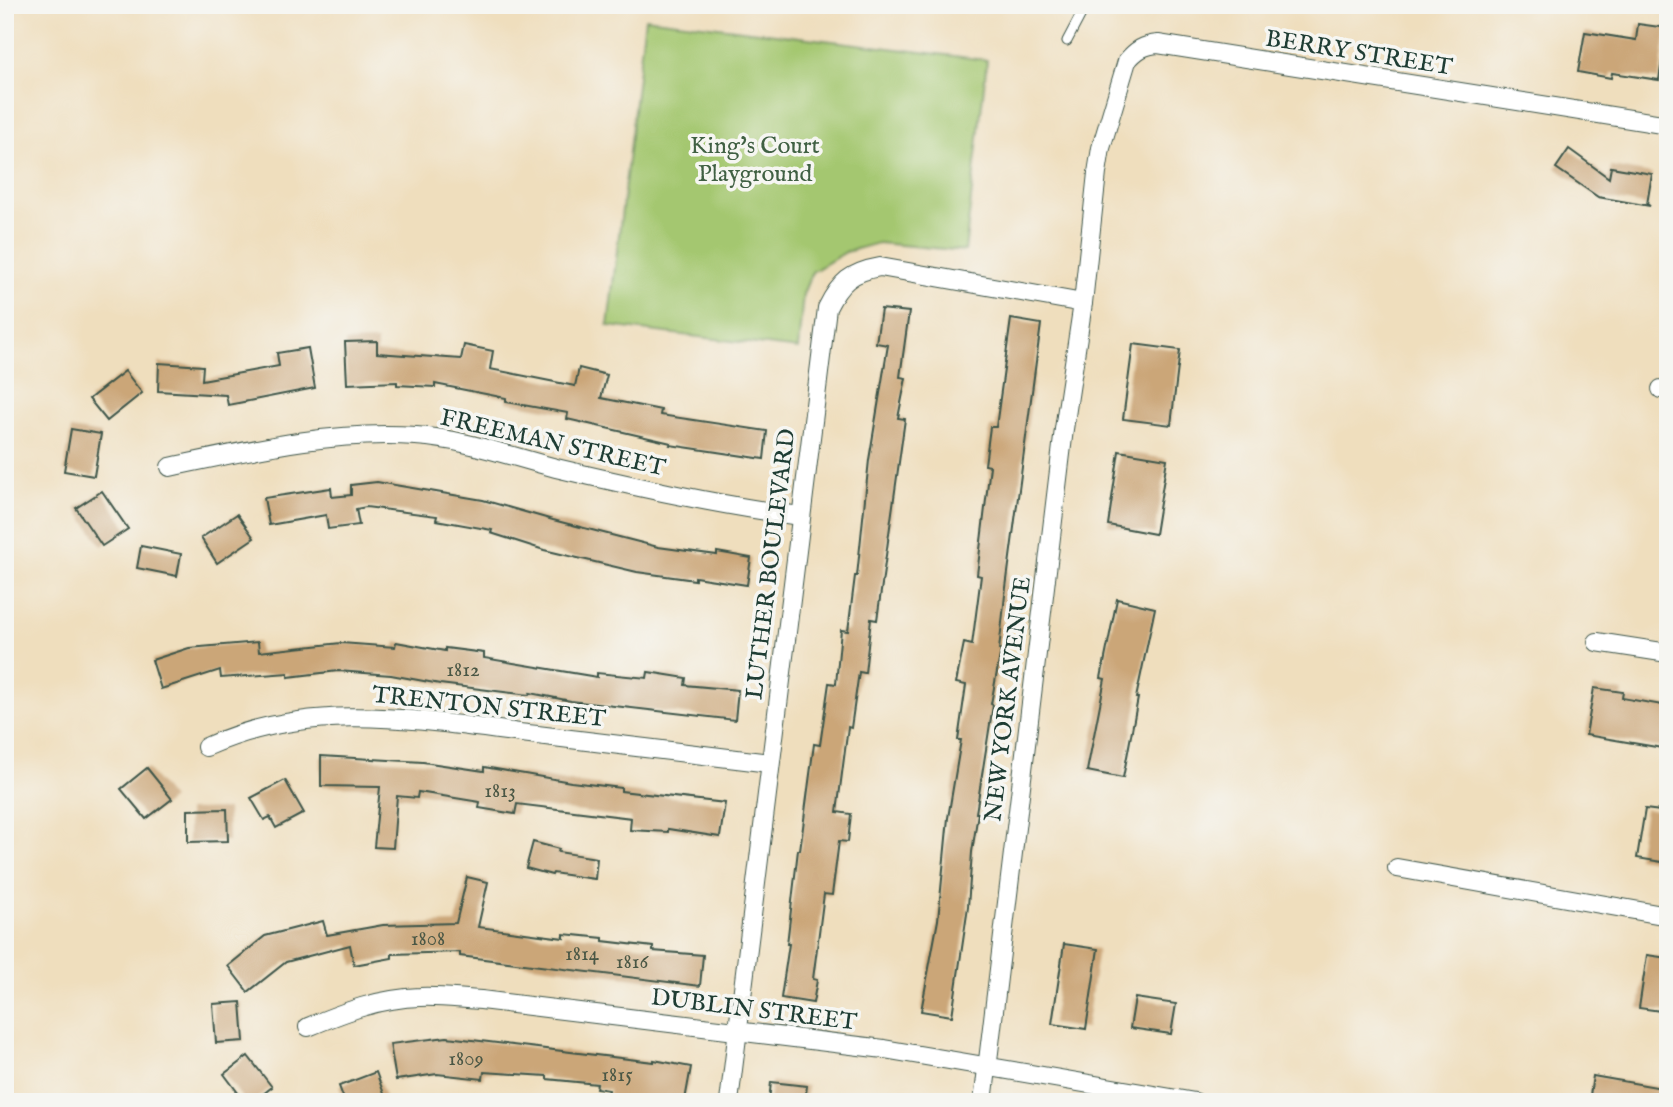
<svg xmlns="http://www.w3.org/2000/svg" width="1673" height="1107" font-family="'IM FELL English',serif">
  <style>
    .green { fill: #a4c770; stroke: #628252; stroke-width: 2 }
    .building { fill: #cba678 }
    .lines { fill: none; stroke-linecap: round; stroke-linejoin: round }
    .service-casing { stroke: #3e5549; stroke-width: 11 }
    .minor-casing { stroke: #3e5549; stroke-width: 20 }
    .service { stroke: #fff; stroke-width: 9 }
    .minor { stroke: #fff; stroke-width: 18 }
    .labels { text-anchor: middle; stroke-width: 7; stroke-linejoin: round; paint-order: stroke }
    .number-label { font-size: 21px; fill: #4a5745 }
    .street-label { font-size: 24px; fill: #1f3d34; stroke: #f6f6f2 }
    .park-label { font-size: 24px; fill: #406043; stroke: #f6f6f2 }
  </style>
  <rect width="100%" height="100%" fill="#f6f6f2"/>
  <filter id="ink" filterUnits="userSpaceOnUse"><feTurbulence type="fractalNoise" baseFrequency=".0143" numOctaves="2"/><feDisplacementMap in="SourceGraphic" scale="14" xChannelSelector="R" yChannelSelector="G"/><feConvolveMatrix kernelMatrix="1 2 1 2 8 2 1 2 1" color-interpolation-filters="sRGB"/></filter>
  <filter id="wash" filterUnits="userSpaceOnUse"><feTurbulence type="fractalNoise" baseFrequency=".00686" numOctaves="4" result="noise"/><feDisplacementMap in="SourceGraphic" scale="28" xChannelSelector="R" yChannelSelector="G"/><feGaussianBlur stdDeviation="1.57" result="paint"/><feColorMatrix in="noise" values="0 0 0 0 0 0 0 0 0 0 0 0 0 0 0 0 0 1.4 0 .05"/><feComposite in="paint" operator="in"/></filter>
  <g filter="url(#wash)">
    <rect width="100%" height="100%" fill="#efdebd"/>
    <!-- green -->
    <path class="green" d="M645 18 987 60 965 251 878 243 846 252 812 272 803 294 798 349 608 326Z"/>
    <g id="blocks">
      <!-- building -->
      <g class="building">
        <path d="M1638 24 1667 28 1659 80 1612 73 1611 78 1578 72 1585 32 1636 40Z"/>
        <path d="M1569 149 1609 178 1611 167 1652 174 1647 204 1650 206 1598 197 1556 168Z"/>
        <path d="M881 309 909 312 900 377 906 378 898 418 905 419 877 620 871 619 865 673 859 672 851 728 848 727 837 812 851 814 848 842 839 841 832 895 824 894 813 979 817 980 813 1003 781 998 789 944H787L798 850H800L814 744 820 745 829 683 836 684 841 630 848 631 855 576H857L869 460 888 345 876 343Z"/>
        <path d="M1011 319 1041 324 1005 595 999 650H1001L991 704 993 705 976 813H978L972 852 968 907 952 1016 921 1011 938 920 948 818 961 740H958L966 685 956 683 964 643 972 645 981 576 977 575 990 466 985 465 990 427H996Z"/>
        <path d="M377 341V353L461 359 464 345 493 351 490 369 575 386 579 368 607 375 601 398 661 410 660 415 767 431 764 459 670 445 671 443 567 419 568 413 506 402V398L435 384V387L397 385V382L347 384 345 342Z"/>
        <path d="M1133 344 1180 350 1171 425 1123 419Z"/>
        <path d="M308 348 315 388 228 405 226 395 158 391 159 363 203 366 202 380 279 366 277 353Z"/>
        <path d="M125 371 142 393 107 421 89 399Z"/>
        <path d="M71 429 101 434 94 476 64 471Z"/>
        <path d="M1119 451 1167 459 1155 534 1108 525Z"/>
        <path d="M377 482 483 500 553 520 658 547 717 555V552L751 558 747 585 695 577V580L637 572 544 550 491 533 492 530 436 520 437 516 366 507 356 509 359 525 328 529 326 515 269 525 264 498 331 488 332 497 351 495V485Z"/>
        <path d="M102 491 128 529 102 546 76 508Z"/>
        <path d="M237 514 254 538 217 563 201 538Z"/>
        <path d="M141 546 181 554 177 576 137 568Z"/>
        <path d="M1117 599 1155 608 1136 698H1138L1123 778 1087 771 1105 679 1101 678Z"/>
        <path d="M258 642 259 652 341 643 395 647 396 642 445 651V648L484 653V658L597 677V673L647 678 648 672 686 678 685 685 738 690 735 720 571 701 530 693 529 695 440 684 391 675 338 671 288 677V673L221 678 220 670 161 689 152 660 189 648Z"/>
        <path d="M1594 688 1623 692 1622 698 1668 706V749L1586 735Z"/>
        <path d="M321 756 423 762 484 771V767L571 782 621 788V791L725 803 720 837 668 829V832L630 830 631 818 517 804 515 814 479 808 480 802 418 792 417 798 397 796 393 848 374 847 380 787 321 786Z"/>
        <path d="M147 768 172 799 146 819 121 789Z"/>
        <path d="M285 780 304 813 276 828 270 817 264 820 251 798Z"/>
        <path d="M227 809 228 841 188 842V810Z"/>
        <path d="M1645 809 1668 812V863L1637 858Z"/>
        <path d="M533 842 559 849 558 852 597 858 595 879 553 873 552 875 526 868Z"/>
        <path d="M467 877 488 882 478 927 564 938V934L603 938V941L653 947V951L703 955 700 986 460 956V952L392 954V958L354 965 350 945 286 962 248 992 228 966 265 936 323 921 327 935 383 925 456 923Z"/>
        <path d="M1064 944 1098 949 1086 1029 1052 1024Z"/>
        <path d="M1647 955 1668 958V1012L1639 1008Z"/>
        <path d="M1135 998 1176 1004 1171 1034 1130 1028Z"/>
        <path d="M241 1002 244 1041 216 1043 213 1004Z"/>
        <path d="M447 1037 654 1062V1060L691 1067 685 1100 672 1098 671 1102H632L608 1098 609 1090 596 1088 597 1084 547 1079V1076L484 1072 483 1079 437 1074 396 1080 390 1044Z"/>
        <path d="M248 1056 272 1087 253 1102H245L224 1074Z"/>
        <path d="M376 1072 387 1102H345L339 1086Z"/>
        <path d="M1593 1076 1668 1089V1102H1589Z"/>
        <path d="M771 1082 807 1086 805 1102H769Z"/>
      </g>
    </g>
  </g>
  <g filter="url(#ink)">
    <use href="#blocks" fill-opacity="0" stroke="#3e5549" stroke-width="2"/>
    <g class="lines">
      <!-- service casing -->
      <g class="service-casing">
        <path id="service" d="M1067 41 1086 5"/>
      </g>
      <!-- minor casing -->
      <g class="minor-casing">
        <g id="minor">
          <path d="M1661 389 1668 390"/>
          <path d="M170 467C250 450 334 430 416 436 464 439 509 456 556 468 637 487 717 505 800 516"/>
          <path d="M1597 642 1668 653"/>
          <path d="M206 747C315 698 423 721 537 735 615 744 692 754 770 763"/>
          <path d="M1397 868 1668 916"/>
          <path d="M308 1027C344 1012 380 998 420 997 440 996 461 999 481 1000L884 1049 1195 1102"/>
          <path d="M729 1102 827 308C840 282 851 272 880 267L1083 303"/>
          <path d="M983 1102 1064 429 1083 303 1097 173 1101 148 1127 61C1136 50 1144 45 1158 44L1668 125"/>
        </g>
      </g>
      <!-- service -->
      <use href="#service" class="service"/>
      <!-- minor -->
      <use href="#minor" class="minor"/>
    </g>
  </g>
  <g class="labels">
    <!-- number labels -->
    <g class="number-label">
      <text x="463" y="676">1812</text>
      <text x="500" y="797">1813</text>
      <text x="428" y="945">1808</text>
      <text x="582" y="960">1814</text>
      <text x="632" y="968">1816</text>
      <text x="466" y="1065">1809</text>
      <text x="617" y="1081">1815</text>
    </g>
    <!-- street labels -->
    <g class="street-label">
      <text transform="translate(1359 52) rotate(9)" y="8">BERRY STREET</text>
      <text transform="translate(553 442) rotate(13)" y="8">FREEMAN STREET</text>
      <text transform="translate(770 564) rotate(-83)" y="8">LUTHER BOULEVARD</text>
      <text transform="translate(1007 699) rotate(-83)" y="8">NEW YORK AVENUE</text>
      <text transform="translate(489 706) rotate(6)" y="8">TRENTON STREET</text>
      <text transform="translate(754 1009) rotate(7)" y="8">DUBLIN STREET</text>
    </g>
    <!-- park labels -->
    <g class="park-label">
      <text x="755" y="153">King's Court<tspan x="755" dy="28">Playground</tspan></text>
    </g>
  </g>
  <!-- margin -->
  <rect width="1673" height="1107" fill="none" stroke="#f6f6f2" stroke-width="28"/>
</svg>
